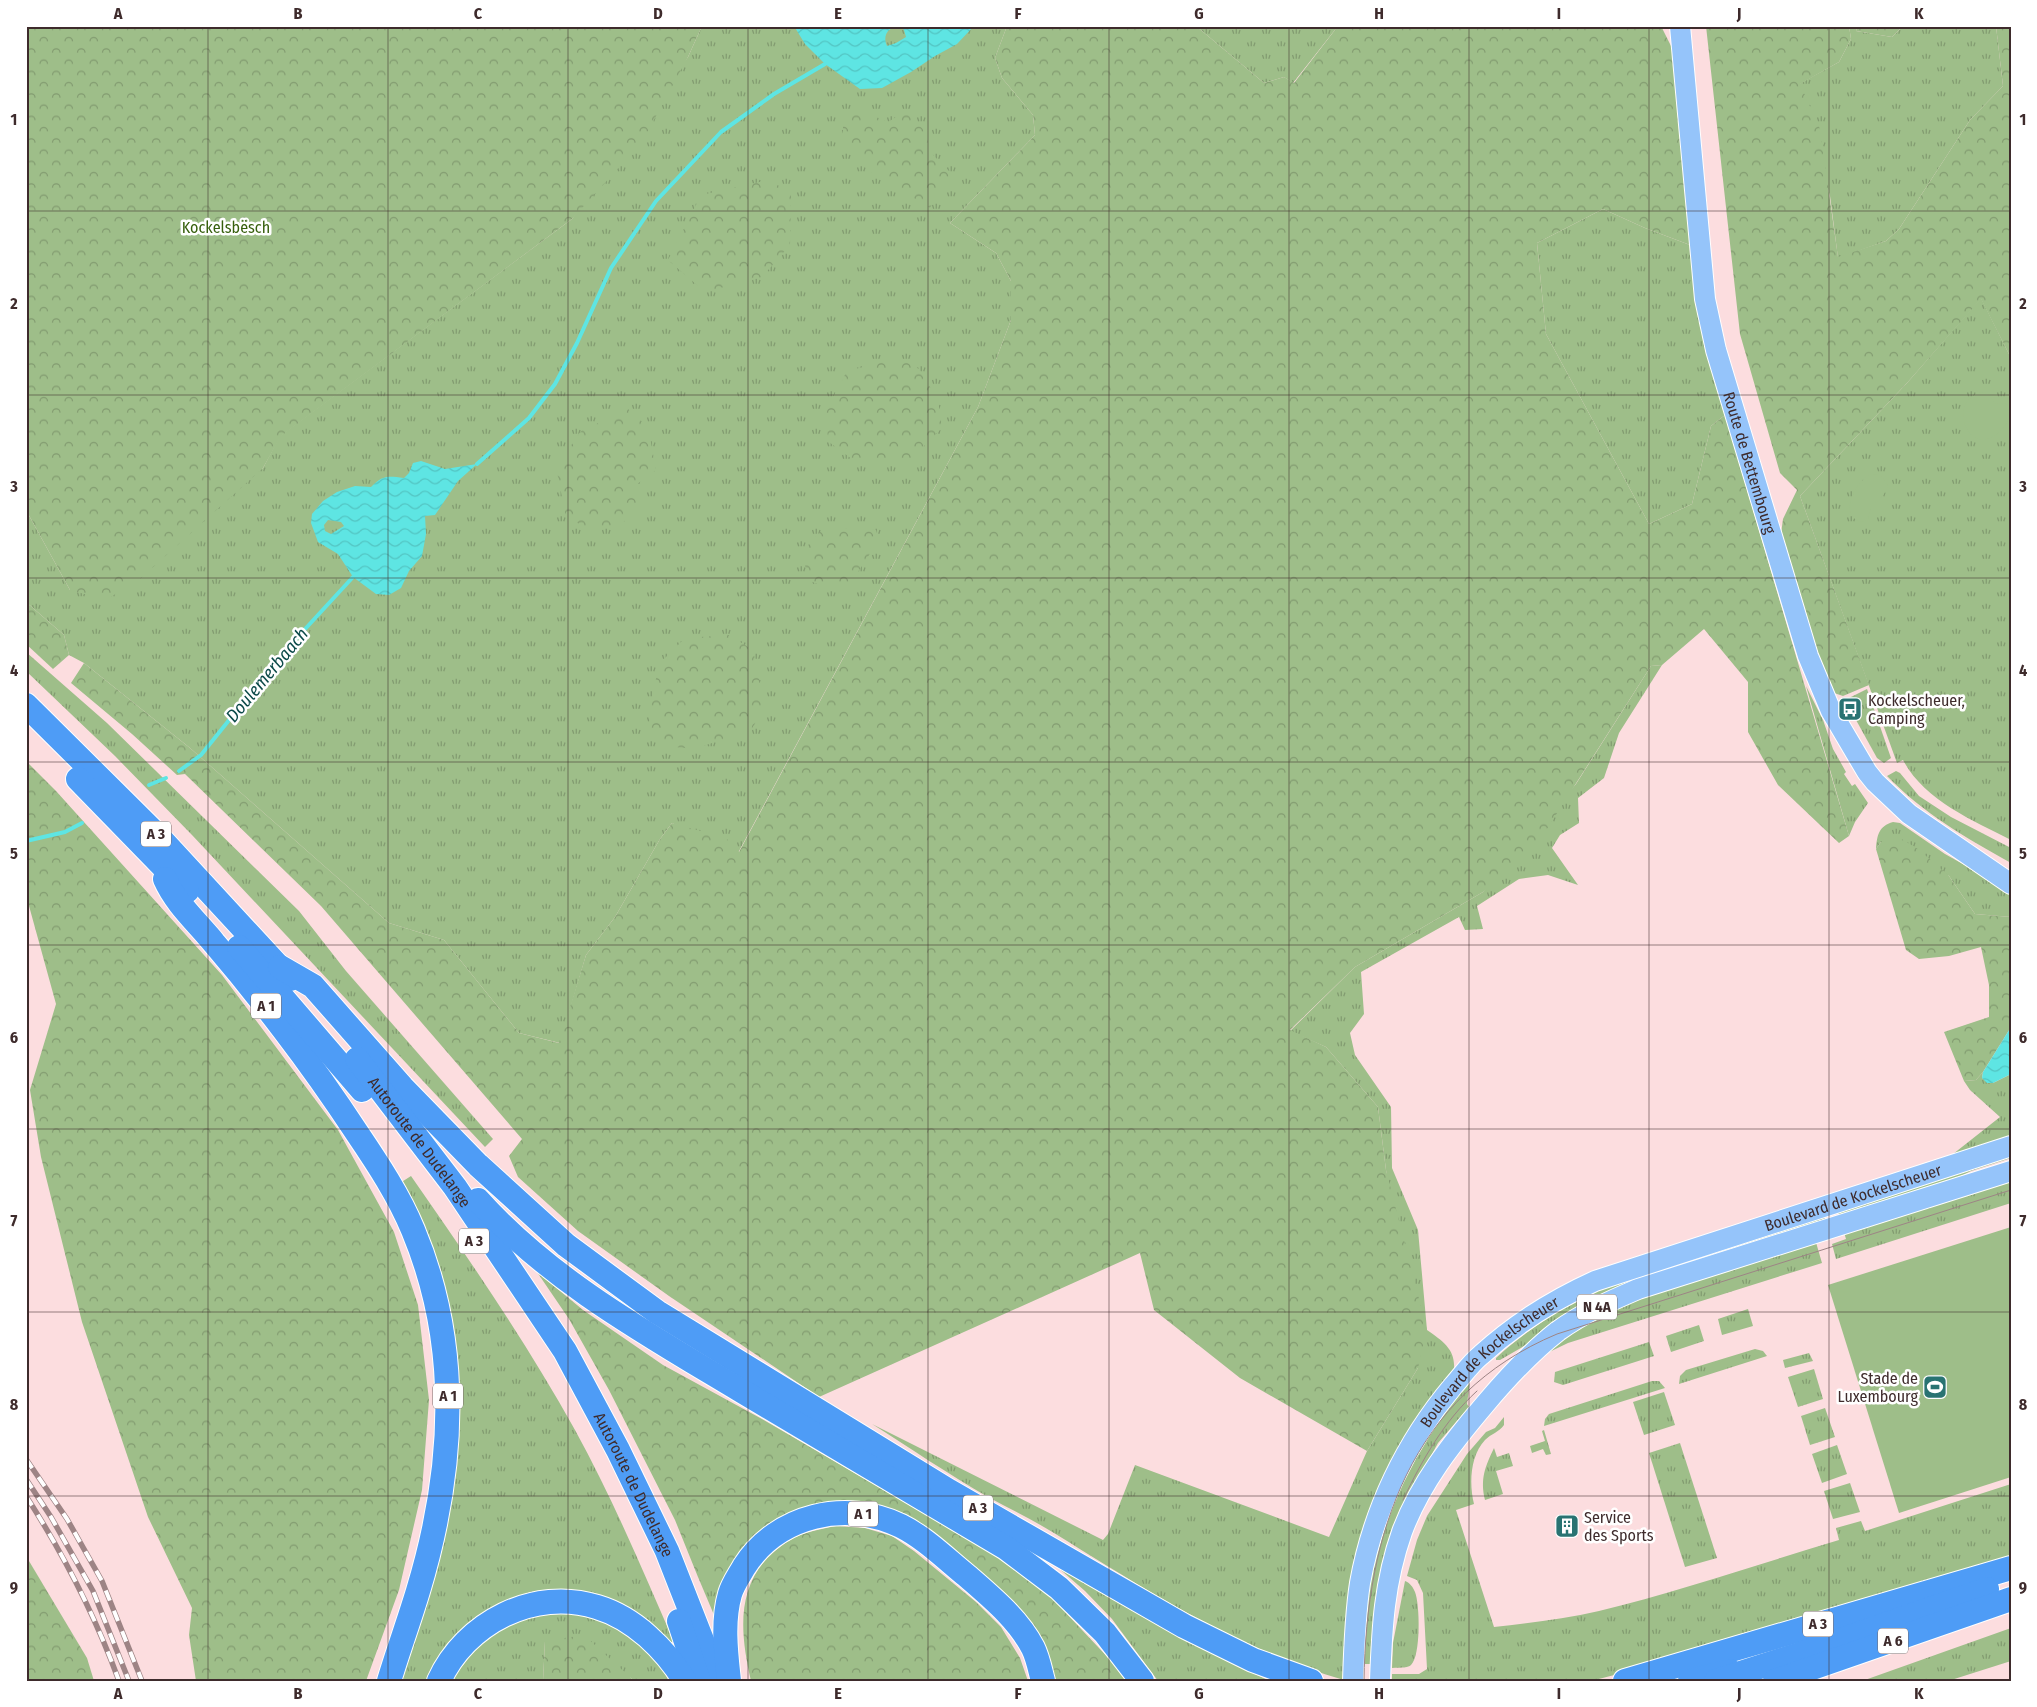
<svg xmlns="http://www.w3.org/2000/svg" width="2037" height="1707" font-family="'Fira Sans Condensed',sans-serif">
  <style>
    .grass { fill: url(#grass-tufts) }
    .forest { fill: url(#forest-crowns) }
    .park { fill: #9ebe89 }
    .water { fill: url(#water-waves); fill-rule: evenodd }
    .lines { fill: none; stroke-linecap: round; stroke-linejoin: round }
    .stream { stroke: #5ee5e3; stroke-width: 4 }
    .major-casing { stroke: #fff; stroke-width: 22 }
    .highway-casing { stroke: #fff; stroke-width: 26 }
    .major { stroke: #95c4fa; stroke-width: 20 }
    .highway { stroke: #4e9cf6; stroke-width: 24 }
    .tram { stroke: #9d8485; stroke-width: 1 }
    .rail-casing { stroke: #9d8485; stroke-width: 5.5 }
    .rail { stroke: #fff; stroke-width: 4; stroke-dasharray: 11; stroke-linecap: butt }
    .grid { fill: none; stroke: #3e2b2c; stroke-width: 1; stroke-opacity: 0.55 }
    .labels { text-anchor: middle; stroke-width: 5; stroke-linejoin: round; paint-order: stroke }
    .shield { fill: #fff; stroke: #786b6b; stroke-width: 1 }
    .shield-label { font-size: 15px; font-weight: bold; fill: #3e2b2c }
    .park-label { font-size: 16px; fill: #365f0c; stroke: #fff }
    .street-label { font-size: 16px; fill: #3e2b2c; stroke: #fff }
    .poi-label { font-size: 16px; fill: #3e2b2c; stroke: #fff; text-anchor: start }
    .water-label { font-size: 18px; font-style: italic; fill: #0c4a49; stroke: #fff }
    .neatline { fill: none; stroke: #3e2b2c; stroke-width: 2 }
    .grid-label { font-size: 16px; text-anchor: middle; font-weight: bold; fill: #3e2b2c }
  </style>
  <defs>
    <pattern id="grass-tufts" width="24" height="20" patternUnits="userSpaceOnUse" patternTransform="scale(1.25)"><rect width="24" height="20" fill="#9ebe89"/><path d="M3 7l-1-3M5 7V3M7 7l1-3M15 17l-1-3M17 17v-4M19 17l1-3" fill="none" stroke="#829b70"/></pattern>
    <pattern id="forest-crowns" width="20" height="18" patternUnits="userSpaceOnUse" patternTransform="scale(1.25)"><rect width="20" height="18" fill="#9ebe89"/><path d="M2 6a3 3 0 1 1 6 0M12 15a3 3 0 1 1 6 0" fill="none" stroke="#829b70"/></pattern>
    <pattern id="water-waves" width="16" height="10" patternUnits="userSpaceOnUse" patternTransform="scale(1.25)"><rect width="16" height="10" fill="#5ee5e3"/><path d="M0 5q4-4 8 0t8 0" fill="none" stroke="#53c5c3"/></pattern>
  </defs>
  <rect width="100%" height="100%" fill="#fcdddf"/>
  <!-- grass -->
  <g class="grass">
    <path d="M702 26H1007L995 58 1002 78 1033 115 1035 135 950 223 996 253 1011 281V320L978 407 738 853 672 823 660 839 615 917 586 955 560 1043 519 1033 444 940 389 923 190 748 84 663 69 655 64 635 26 602V510L70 590 263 468 280 436 572 219 688 57Z"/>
    <path d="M1196 26H1338L1293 83 1284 77 1264 83Z"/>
    <path d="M1849 26H1858L1856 31 1892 37 1903 26H1996L2003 86 1970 120 1899 229 1886 241 1838 258 1830 196 1799 84 1839 62 1851 39Z"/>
    <path d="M1603 209 1645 228 1690 245 1696 305 1707 354 1725 415 1711 426 1692 504 1649 524 1546 334 1537 243Z"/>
    <path d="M1981 298 2011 358V840C1972 820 1924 800 1903 760L1897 763 1800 496 1907 383Z"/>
    <path d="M26 652 107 723 299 911 346 971 493 1139 485 1147 192 835 115 756 26 671Z"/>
    <path d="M1662 665 1619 733 1604 778 1578 798 1579 823 1560 835 1552 848 1578 885 1548 875 1519 879 1477 906 1483 929 1465 930 1459 917 1361 972 1364 1014 1350 1033 1355 1055 1391 1107 1392 1168 1418 1230 1427 1330C1446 1343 1458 1352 1453 1376L1396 1459 1344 1680C1237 1649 1148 1591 1054 1533 1033 1520 1010 1509 988 1497 948 1474 910 1448 872 1424L1103 1540 1108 1534 1135 1465 1329 1537 1367 1451 1418 1368 1386 1170 1378 1107 1326 1047 1290 1031 1355 967 1483 892 1576 784 1651 666Z"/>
    <path d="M1806 686 1823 720 1833 749 1846 772 1844 774 1852 786 1855 784 1868 803 1855 822 1849 836Z"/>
    <path d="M1867 689 1891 758 1884 763 1877 758 1845 700Z"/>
    <path d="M1896 771 1900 773 1919 796 1951 817 2011 848V863C1966 838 1923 813 1887 776Z"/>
    <path d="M1893 822 1900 823 1945 854 2011 891V917L1975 914 1949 876 1881 842 1876 849C1877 835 1879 826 1893 822Z"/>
    <path d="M1983 1072 1982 1078 1993 1083 2011 1074V1134L2000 1143 1948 1158 2000 1117 1970 1090 1964 1081 1976 1080Z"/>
    <path d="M2011 1153V1158L1971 1171 1945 1184 1840 1218 1837 1209Z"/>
    <path d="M411 1176C469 1259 526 1342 575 1430 613 1499 643 1571 674 1642H667L540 1595 429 1681H397L456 1393 400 1183Z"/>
    <path d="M2011 1177V1203L1836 1259 1832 1244 1846 1239 1843 1229Z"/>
    <path d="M1823 1213 1826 1223 1543 1335 1500 1360H1496V1358C1514 1341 1535 1326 1556 1313 1570 1304 1584 1298 1597 1289Z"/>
    <path d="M1815 1239 1822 1263 1568 1343 1543 1355 1517 1381 1515 1385V1381L1540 1353 1606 1309Z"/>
    <path d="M1748 1309 1753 1326 1722 1335 1718 1319Z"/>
    <path d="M1699 1325 1704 1341 1671 1352 1666 1336Z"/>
    <path d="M1649 1342 1654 1356 1563 1385 1554 1382 1555 1372Z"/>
    <path d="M1755 1349 1763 1351 1767 1356 1679 1384 1680 1376 1686 1370Z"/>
    <path d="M1809 1353 1813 1361 1785 1368 1783 1360Z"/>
    <path d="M1814 1369 1823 1399 1798 1407 1788 1377Z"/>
    <path d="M1470 1381 1467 1404 1469 1407 1438 1443 1408 1498 1374 1664H1359L1362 1621 1381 1527 1422 1438Z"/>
    <path d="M1652 1381H1659L1665 1388 1544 1426 1545 1419 1549 1414Z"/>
    <path d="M1664 1392 1675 1425 1644 1435 1633 1402Z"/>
    <path d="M1825 1408 1835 1437 1810 1445 1801 1416Z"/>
    <path d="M1504 1417V1425C1499 1432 1491 1434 1485 1440 1470 1456 1469 1484 1474 1504L1456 1510 1494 1627C1529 1623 1564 1619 1599 1611 1680 1591 1759 1564 1839 1540L1836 1528 1861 1521 1865 1531 2011 1484V1555L1661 1663 1591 1681H1392V1674H1419L1427 1669 1423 1593 1417 1580 1407 1576 1417 1540 1427 1516 1467 1454 1486 1432 1495 1428Z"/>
    <path d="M1544 1430 1551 1454 1546 1455 1543 1449 1532 1453 1530 1446 1545 1441 1542 1431Z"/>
    <path d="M1680 1443 1717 1558 1685 1567 1649 1453Z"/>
    <path d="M1837 1445 1847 1474 1822 1483 1812 1454Z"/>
    <path d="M1494 1448 1497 1457 1509 1453 1513 1466 1496 1471 1503 1494 1485 1500C1480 1479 1485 1467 1494 1448Z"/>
    <path d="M1850 1483 1860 1512 1833 1519 1824 1491Z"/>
    <path d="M1055 1565C1125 1607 1195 1648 1270 1681H1158L1112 1619 1085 1591Z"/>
    <path d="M698 1577H727L717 1622Z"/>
    <path d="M1405 1581C1410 1583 1413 1587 1415 1592 1420 1604 1421 1656 1411 1665 1406 1669 1398 1667 1392 1668L1393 1643Z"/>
    <path d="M568 1613 594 1618 624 1630 657 1660 669 1681H633L631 1678 545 1641 543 1681H452C472 1648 501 1621 540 1614 549 1612 559 1613 568 1613Z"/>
    <path d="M2011 1628V1661L1948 1681H1862Z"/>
  </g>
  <!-- forest -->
  <g class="forest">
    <path d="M26 26H702L688 57 642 142 572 219 281 436 263 468 141 578 106 600 70 590 26 510Z"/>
    <path d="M1007 26H1196L1264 83 1284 77 1294 83 1338 26H1661L1672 48 1690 245 1645 228 1603 209 1537 243 1546 334 1649 524 1692 504 1711 426 1725 415 1849 836 1839 843 1778 785 1748 732V682L1704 629 1662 665 1651 666 1545 832 1518 865 1483 892 1355 967 1290 1030 1326 1047 1378 1107 1386 1170 1427 1330 1418 1368 1367 1451 1240 1378 1154 1310 1140 1253 819 1397 669 1296 578 1231 518 1177 509 1156 522 1139 321 906 185 774 177 775 132 734 71 683 84 663 190 748 389 923 444 940 519 1033 559 1043 586 955 615 917 660 839 672 823 726 838 739 852 978 407 1011 320V281L996 253 950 223 1035 135 1033 115 1002 78 995 58Z"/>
    <path d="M1706 26H1849L1851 39 1839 62 1800 84 1820 129 1838 257 1886 241 1899 229 1970 120 2003 86 1996 26H2011V358L1981 299 1907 383 1800 496 1869 685 1843 696 1834 693 1823 677 1781 534 1783 519 1797 490 1780 473 1740 334Z"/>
    <path d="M1858 26H1903L1892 37 1856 31Z"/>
    <path d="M860 110 888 122 906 111 927 133 928 150 952 174 948 183 939 191 930 208 868 170 843 143V116Z"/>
    <path d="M769 180 791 193 790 245 762 277 705 292 668 260 701 195Z"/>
    <path d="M899 358 919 369 938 400 942 428 911 459 856 462 829 442 824 414 847 371Z"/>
    <path d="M628 409 648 427 656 470 632 488 645 505 622 523 591 530 566 517 556 467 581 431Z"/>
    <path d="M855 527 876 530 879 540 848 587H825L810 581 801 553 820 532Z"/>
    <path d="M26 602 64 635 69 655 53 669 26 644Z"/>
    <path d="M729 635 753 650 765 707 751 730 694 749 675 747 650 735 649 713 659 664 685 638Z"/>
    <path d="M26 761 56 791 222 975 338 1130 394 1232 418 1305 429 1400 422 1490 399 1590 366 1681H196L189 1635 192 1608 148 1517 82 1322 41 1157 30 1090 56 1004 26 895Z"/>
    <path d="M1900 838 1918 849 1949 876 1975 914 2011 917V1027L1983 1072 1976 1080 1964 1081 1944 1032 1989 1017V985L1981 947 1949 956 1919 959 1906 950 1876 849 1881 842Z"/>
    <path d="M537 1272 583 1310 663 1365 762 1419 990 1552 1050 1596 1115 1665 1126 1681H1055L1046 1650 879 1507C869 1506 858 1502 848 1502 798 1500 746 1530 727 1577H698L675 1520 609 1390 569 1319Z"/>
    <path d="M836 1526 865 1528 892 1536 914 1551 976 1602 1001 1627 1020 1658 1028 1681H751C740 1633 735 1584 776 1550 785 1543 795 1536 806 1533 815 1530 826 1528 836 1526Z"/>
    <path d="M26 1556 87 1658 94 1681H26Z"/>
    <path d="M584 1635 631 1678 633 1681H543L545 1641Z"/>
  </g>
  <!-- park -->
  <g class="park">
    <path d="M1984 392 1990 396 1995 404 2006 403C2010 413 2011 419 2003 428 1970 466 1943 398 1984 392Z"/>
    <path d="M1871 474C1880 474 1885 478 1888 486L1883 496 1872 505 1868 519 1862 522C1837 517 1856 480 1871 474Z"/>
    <path d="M2011 1227V1477L1899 1513 1828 1285Z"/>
  </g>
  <!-- water -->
  <g class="water">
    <path d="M794 26H897C886 29 883 37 887 46L896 43 906 37 904 30 900 26H974L957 44 935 56 911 72 882 88 860 89 825 64 805 44Z"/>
    <path d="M421 461 445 469 477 464 458 481 435 515 425 516 426 534 422 556 409 571 401 588 389 595 376 594 353 577 338 554 318 542 311 523 312 514 323 501 337 492 355 486 371 487C383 475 387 476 404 478L409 473 413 463ZM328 520 341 522 344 526 331 534 325 531 324 525Z"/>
    <path d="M2011 1027V1074L1993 1083H1987L1982 1078 1983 1072Z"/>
  </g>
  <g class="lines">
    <!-- stream -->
    <g class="stream">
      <path d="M477 464 529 418 555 384 577 343 611 268 656 201 721 132 774 94 825 64"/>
      <path d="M179 771 201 755 283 653 353 577"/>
      <path d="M149 785 166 778"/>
      <path d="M26 841 65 832 82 823"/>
    </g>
    <!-- major casing -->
    <g class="major-casing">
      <g id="major">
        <path id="s1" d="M1680 26 1705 299 1716 350 1808 656 1831 711 1867 772 1875 782 1909 814 2011 884"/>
        <path id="s2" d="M1353 1681C1354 1648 1355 1615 1360 1583 1373 1510 1406 1442 1453 1386 1462 1376 1470 1364 1481 1355 1515 1324 1553 1300 1595 1281L2011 1146"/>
        <path d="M1380 1681C1382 1628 1384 1583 1402 1532 1420 1483 1453 1442 1486 1403 1508 1377 1531 1352 1558 1331 1583 1313 1610 1301 1638 1289L2011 1171"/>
      </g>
    </g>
    <!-- highway casing -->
    <g class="highway-casing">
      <g id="highway">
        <path d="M26 705 158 836 290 979"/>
        <path d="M78 779 187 891"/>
        <path d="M165 879C176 904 197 922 214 943 238 971 262 1001 284 1030 310 1064 334 1098 357 1133 378 1164 399 1196 413 1230 462 1347 454 1472 418 1591 409 1621 398 1651 389 1681"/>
        <path d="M239 947 362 1090"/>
        <path d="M280 967 313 986 402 1087 478 1165 566 1245 657 1312 949 1491 1184 1626 1253 1660 1311 1681"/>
        <path id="s3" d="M357 1059 455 1187 565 1351 618 1450 667 1551 718 1681"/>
        <path d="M478 1200C551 1281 647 1334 740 1390 828 1442 917 1495 1006 1548L1059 1588 1105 1633 1142 1681"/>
        <path d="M679 1621 699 1681"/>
        <path d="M439 1681C465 1623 534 1587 597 1607 634 1618 665 1649 685 1681"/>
        <path d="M729 1681C726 1653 722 1622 730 1594 733 1584 739 1576 744 1567 777 1515 846 1499 901 1526 925 1538 946 1559 967 1576 992 1598 1018 1619 1033 1648 1038 1658 1040 1670 1043 1681"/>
        <path d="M1625 1681 2011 1568"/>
        <path d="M1690 1681 1730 1671"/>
        <path d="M1716 1681 1797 1655 1987 1589"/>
        <path d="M1775 1681 2011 1599"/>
      </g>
    </g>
    <!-- major -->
    <use href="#major" class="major"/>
    <!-- highway -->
    <use href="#highway" class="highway"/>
    <!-- tram -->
    <g class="tram">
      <path d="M1403 1500C1422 1460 1444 1421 1477 1391"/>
      <path d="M1364 1681C1366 1533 1411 1395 1557 1334L2011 1190"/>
    </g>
    <!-- rail casing -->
    <g class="rail-casing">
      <g id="rail">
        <path d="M26 1459 67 1519 102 1581 142 1681"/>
        <path d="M26 1479 51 1517 93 1591 129 1681"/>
        <path d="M26 1496C64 1555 95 1615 119 1681"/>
      </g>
    </g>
    <!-- rail -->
    <use href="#rail" class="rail"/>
  </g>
  <!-- grid -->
  <path class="grid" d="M208 26V1681M388 26V1681M568 26V1681M748 26V1681M928 26V1681M1109 26V1681M1289 26V1681M1469 26V1681M1649 26V1681M1829 26V1681M26 211H2011M26 395H2011M26 578H2011M26 762H2011M26 945H2011M26 1129H2011M26 1312H2011M26 1496H2011"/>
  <!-- icons -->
  <defs>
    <g id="bus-square" transform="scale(1.25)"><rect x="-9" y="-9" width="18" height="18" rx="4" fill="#297372" stroke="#fff"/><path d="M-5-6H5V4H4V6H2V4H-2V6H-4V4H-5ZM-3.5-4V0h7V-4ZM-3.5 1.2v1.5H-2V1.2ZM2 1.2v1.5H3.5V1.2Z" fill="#fff"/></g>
    <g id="stadium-square" transform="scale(1.25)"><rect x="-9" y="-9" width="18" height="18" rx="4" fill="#297372" stroke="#fff"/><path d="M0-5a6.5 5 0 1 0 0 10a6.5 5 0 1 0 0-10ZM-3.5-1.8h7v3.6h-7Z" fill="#fff"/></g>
    <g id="building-square" transform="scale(1.25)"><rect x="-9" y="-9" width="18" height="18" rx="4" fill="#297372" stroke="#fff"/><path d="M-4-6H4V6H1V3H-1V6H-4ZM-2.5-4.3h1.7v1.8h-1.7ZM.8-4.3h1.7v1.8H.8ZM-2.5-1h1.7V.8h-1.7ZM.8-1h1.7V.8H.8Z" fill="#fff"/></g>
  </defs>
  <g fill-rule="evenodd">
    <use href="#bus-square" x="1850" y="709"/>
    <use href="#stadium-square" x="1935" y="1387"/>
    <use href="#building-square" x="1567" y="1526"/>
  </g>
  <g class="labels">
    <!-- shield labels -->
    <g class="shield">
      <rect x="141" y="821.5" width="30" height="25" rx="4"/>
      <rect x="251" y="993.5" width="30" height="25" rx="4"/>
      <rect x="459" y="1228.5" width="30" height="25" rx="4"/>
      <rect x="1577" y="1294.5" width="40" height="25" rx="4"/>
      <rect x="433" y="1383.5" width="30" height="25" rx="4"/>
      <rect x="963" y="1495.5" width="30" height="25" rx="4"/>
      <rect x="848" y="1501.5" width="30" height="25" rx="4"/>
      <rect x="1803" y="1611.5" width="30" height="25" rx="4"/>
      <rect x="1878" y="1628.5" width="30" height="25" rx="4"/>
    </g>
    <g class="shield-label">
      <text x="156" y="839">A 3</text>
      <text x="266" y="1011">A 1</text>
      <text x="474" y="1246">A 3</text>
      <text x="1597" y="1312">N 4A</text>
      <text x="448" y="1401">A 1</text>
      <text x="978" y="1513">A 3</text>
      <text x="863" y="1519">A 1</text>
      <text x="1818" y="1629">A 3</text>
      <text x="1893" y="1646">A 6</text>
    </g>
    <!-- park labels -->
    <g class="park-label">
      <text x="226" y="233">Kockelsbësch</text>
    </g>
    <!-- street labels -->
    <g class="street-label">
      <text dy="6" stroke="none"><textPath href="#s1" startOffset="444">Route de Bettembourg</textPath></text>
      <text dy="6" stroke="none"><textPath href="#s3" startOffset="104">Autoroute de Dudelange</textPath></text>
      <text dy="6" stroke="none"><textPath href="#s2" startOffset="768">Boulevard de Kockelscheuer</textPath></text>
      <text dy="6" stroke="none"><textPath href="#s2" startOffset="362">Boulevard de Kockelscheuer</textPath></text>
      <text dy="6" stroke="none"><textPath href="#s3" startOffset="509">Autoroute de Dudelange</textPath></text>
    </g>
    <!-- poi labels -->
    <g class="poi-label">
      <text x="1868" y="706">Kockelscheuer,<tspan x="1868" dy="18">Camping</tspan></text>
      <text x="1918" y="1384" text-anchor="end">Stade de<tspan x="1918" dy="18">Luxembourg</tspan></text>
      <text x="1584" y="1523">Service<tspan x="1584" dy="18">des Sports</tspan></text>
    </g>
    <!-- water labels -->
    <g class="water-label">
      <text transform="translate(267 675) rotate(-50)" y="6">Doulemerbaach</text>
    </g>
  </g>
  <!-- border -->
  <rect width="2037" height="1707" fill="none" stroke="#ffffff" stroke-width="55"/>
  <rect x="28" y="28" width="1982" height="1652" class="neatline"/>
  <g class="grid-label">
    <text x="118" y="19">A</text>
    <text x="298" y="19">B</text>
    <text x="478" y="19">C</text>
    <text x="658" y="19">D</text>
    <text x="838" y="19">E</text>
    <text x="1018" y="19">F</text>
    <text x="1199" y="19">G</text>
    <text x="1379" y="19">H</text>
    <text x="1559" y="19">I</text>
    <text x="1739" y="19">J</text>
    <text x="1919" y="19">K</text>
    <text x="14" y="125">1</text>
    <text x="2023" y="125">1</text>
    <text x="14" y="309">2</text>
    <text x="2023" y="309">2</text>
    <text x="14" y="492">3</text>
    <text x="2023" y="492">3</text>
    <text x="14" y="676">4</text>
    <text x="2023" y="676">4</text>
    <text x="14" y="859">5</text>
    <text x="2023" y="859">5</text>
    <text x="14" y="1043">6</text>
    <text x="2023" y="1043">6</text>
    <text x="14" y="1226">7</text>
    <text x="2023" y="1226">7</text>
    <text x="14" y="1410">8</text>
    <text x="2023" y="1410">8</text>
    <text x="14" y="1593">9</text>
    <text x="2023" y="1593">9</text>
    <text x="118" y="1699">A</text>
    <text x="298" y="1699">B</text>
    <text x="478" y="1699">C</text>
    <text x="658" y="1699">D</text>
    <text x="838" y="1699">E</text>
    <text x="1018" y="1699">F</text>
    <text x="1199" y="1699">G</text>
    <text x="1379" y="1699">H</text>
    <text x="1559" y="1699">I</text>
    <text x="1739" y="1699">J</text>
    <text x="1919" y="1699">K</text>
  </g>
</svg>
